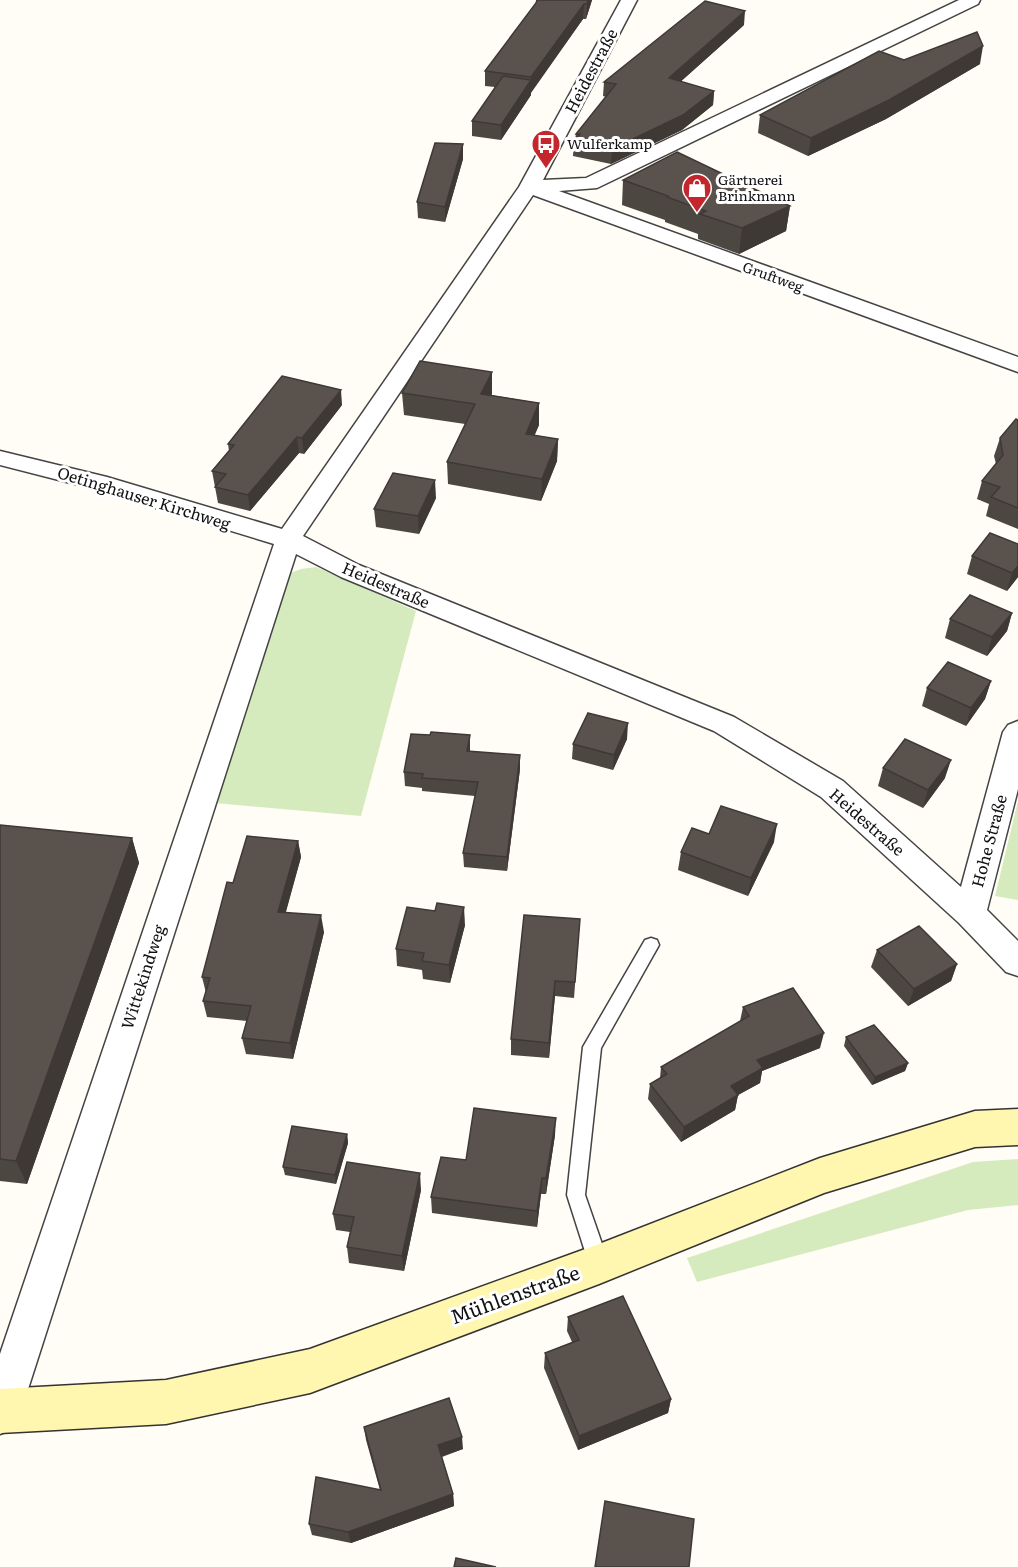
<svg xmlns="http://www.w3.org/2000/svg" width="1018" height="1567" font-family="Literata,serif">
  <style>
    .green { fill: #d5ebbd }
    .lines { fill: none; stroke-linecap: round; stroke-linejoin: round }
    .lane-casing { stroke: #444; stroke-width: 3 }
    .street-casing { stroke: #444; stroke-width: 3 }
    .secondary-casing { stroke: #333; stroke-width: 3 }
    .lane { fill: #fff; fill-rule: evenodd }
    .street { fill: #fff; fill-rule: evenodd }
    .secondary { fill: #fff6b0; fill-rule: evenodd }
    .wall { fill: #4d4742 }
    .shaded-wall { fill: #3f3936 }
    .building { fill: #5a524d; stroke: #3f3936; stroke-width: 1.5 }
    .labels { text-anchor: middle; stroke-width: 6; stroke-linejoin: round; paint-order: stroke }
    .far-poi-label { font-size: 14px; fill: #111; stroke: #fff; text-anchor: start }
    .far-street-label { font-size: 14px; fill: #111; stroke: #fff }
    .street-label { font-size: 16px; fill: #111; stroke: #fff }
    .near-street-label { font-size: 20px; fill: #111; stroke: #fff }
  </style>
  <rect width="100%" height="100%" fill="#fffdf5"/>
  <!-- green -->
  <g class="green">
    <path d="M316 567 416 611 361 816 215 803 288 574 301 569Z"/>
    <path d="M1018 801V900L995 896Z"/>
    <path d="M1018 1159V1205L968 1210 697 1282 687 1258 973 1162Z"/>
  </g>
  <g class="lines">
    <!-- lane casing -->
    <g class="lane-casing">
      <path id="lane" d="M651 938 657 940 659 945 601 1048 585 1195 609 1264 606 1270 599 1273 592 1270 589 1264 567 1195 583 1047 645 940Z"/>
    </g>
    <!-- street casing -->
    <g class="street-casing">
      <path id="street" d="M621 0H637L543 180 586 178 959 0H980L978 4 597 188 559 191 1018 357V372L533 195 303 536 359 565 734 717 843 781 961 887 1003 732 1008 725 1018 721V789L987 910 1018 941V976L1006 972 959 923 821 797 714 731 341 577 296 554 20 1414 14 1428 0 1434V1354L274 544 90 488 0 465V451L107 477 282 529 519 187Z"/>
    </g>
    <!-- secondary casing -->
    <g class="secondary-casing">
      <path id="secondary" d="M1018 1109V1145L975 1147 824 1193 599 1284 310 1393 166 1424 0 1433V1389L166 1380 310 1349 599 1244 820 1158 975 1111Z"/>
    </g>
    <!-- lane -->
    <use href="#lane" class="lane"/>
    <!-- street -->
    <use href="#street" class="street"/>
    <!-- secondary -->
    <use href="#secondary" class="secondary"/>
  </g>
  <!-- wall -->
  <g class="wall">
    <path d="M537 0H592L586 19H583L531 92V95L501 140 472 136V121L495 87 485 86V71L536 3Z"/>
    <path d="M744 25 680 82 714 91 713 105 682 130 611 164 573 156 574 141 575 139 576 134 606 97 603 96 604 82Z"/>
    <path d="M904 60 980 64 886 119 808 156 758 133 760 115Z"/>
    <path d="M463 144V159L445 222 418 218 417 202Z"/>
    <path d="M623 180 790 206 786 231 739 254 698 239V234L665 222V220L622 205Z"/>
    <path d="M402 393 492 394 491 395 539 403V425L534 435 558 439 557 461 541 501 448 484 447 462 465 424 404 415Z"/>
    <path d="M342 405 304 454 299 453 250 511 218 503 212 471 229 451 228 444Z"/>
    <path d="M1018 420V529L986 516 989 504 977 499 982 481 996 464 994 456 1000 438Z"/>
    <path d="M436 498 419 534 376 527 374 509Z"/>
    <path d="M1018 544V577L1007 591 967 574 972 556Z"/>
    <path d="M1012 613 1007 631 987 656 945 638 950 619Z"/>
    <path d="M991 681 985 699 966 726 922 706 927 688Z"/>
    <path d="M430 735H470V751L520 769 507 871 464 867 463 853 475 796 422 791V788L405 786 404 772Z"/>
    <path d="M627 739 613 770 572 759 573 744Z"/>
    <path d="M883 768 945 778 923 808 878 786Z"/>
    <path d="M0 825 132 838 139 863 27 1184 0 1181Z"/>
    <path d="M709 834 774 842 748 896 678 870 681 852Z"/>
    <path d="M298 841 301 857 286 912 324 932 293 1059 246 1054 242 1038 247 1021 207 1017 203 1001 206 993 202 977 233 883Z"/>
    <path d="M580 919 574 998 555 996 549 1058 511 1055V1039Z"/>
    <path d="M465 925 450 983 423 979 422 970 397 966 396 949Z"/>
    <path d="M877 950 957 964 951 981 908 1006 871 967Z"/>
    <path d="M743 1007 820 1048 762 1071 760 1083 738 1095 735 1110 681 1142 648 1099 650 1084 660 1078 661 1067 740 1021Z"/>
    <path d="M846 1037 908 1063 905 1071 872 1085 844 1046Z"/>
    <path d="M347 1134 348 1143 336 1184 285 1175 283 1167Z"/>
    <path d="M555 1135 546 1194H541L537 1227 432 1213 431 1197 466 1160Z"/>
    <path d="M421 1190 404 1271 349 1263 347 1247 350 1232 336 1230 333 1214Z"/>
    <path d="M568 1317 671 1399 668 1413 578 1450 544 1368 545 1353 572 1342 567 1331Z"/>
    <path d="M364 1427 463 1449 442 1457 453 1494 454 1506 351 1543 312 1535 309 1524 380 1490 366 1440Z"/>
  </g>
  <!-- shaded-wall -->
  <g class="shaded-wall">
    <path d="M588 0H592L586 19 587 4Z"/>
    <path d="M584 4 583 19 531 93V77Z"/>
    <path d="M745 11 744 25 668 93 669 78Z"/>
    <path d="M983 46 980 64 886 119 808 156 811 138Z"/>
    <path d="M531 80V95L501 140V125Z"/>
    <path d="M714 91 713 105 682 130 611 164 612 149Z"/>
    <path d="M463 144V159L445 222V207Z"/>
    <path d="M790 206 786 231 739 254 742 228Z"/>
    <path d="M492 372V394L482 416 481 394Z"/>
    <path d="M341 390 342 405 304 454 302 438Z"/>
    <path d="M539 403V425L526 456V434Z"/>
    <path d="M297 437 299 453 250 511 248 495Z"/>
    <path d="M558 439 557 461 541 501 542 479Z"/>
    <path d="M435 480 436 498 419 534 418 516Z"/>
    <path d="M1018 566V577L1007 591 1012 573Z"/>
    <path d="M1012 613 1007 631 987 656 992 637Z"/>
    <path d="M991 681 985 699 966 726 971 708Z"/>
    <path d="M628 723 627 739 613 770 614 755Z"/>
    <path d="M470 735V749L468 765 467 751Z"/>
    <path d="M520 755V769L507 871V857Z"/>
    <path d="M951 760 945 778 923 808 928 790Z"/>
    <path d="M777 824 774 842 748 896 751 878Z"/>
    <path d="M132 838 139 863 27 1184 16 1161Z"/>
    <path d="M298 841 301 857 281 928 278 912Z"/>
    <path d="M464 907 465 925 450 983 449 965Z"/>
    <path d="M321 915 324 932 293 1059 290 1043Z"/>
    <path d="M957 964 951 981 908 1006 914 989Z"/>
    <path d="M555 981V996L549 1058V1043Z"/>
    <path d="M824 1033 820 1048 762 1071 760 1083 738 1095 735 1110 681 1142 684 1127 731 1086 757 1060Z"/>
    <path d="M908 1063 905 1071 872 1085 875 1077Z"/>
    <path d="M556 1118 555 1135 546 1194V1178Z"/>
    <path d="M347 1134 348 1143 336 1184 335 1175Z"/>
    <path d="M420 1173 421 1190 404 1271 402 1256Z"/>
    <path d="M542 1178 541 1194 537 1227V1211Z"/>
    <path d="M671 1399 668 1413 578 1450 579 1436Z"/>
    <path d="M462 1437 463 1449 439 1457 438 1445Z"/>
    <path d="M453 1494 454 1506 351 1543 348 1532Z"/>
  </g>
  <!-- building -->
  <g class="building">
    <path d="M537 0H588L587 4H584L531 77 485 71 536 3Z"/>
    <path d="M705 1 745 11 669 78 714 91 683 115 612 149 574 141 580 134H576L616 84 604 82Z"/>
    <path d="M977 32 983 46 889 100 811 138 760 115 879 51 904 60Z"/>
    <path d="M503 76 531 80 501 125 472 121Z"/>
    <path d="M435 143 463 144 445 207 417 202Z"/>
    <path d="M677 152 790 206 742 228 700 214 706 211 667 197 668 196 623 180Z"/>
    <path d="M420 361 492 372 481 394 539 403 526 434 558 439 542 479 447 462 475 404 402 393Z"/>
    <path d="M282 376 341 390 302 438 297 437 248 495 215 487 226 474 212 471 234 445 228 444Z"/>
    <path d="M1016 419 1018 420V508L991 497 1000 487 982 481 1003 455 1000 438Z"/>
    <path d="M393 473 435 480 418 516 374 509Z"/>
    <path d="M990 533 1018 544V566L1012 573 972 556Z"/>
    <path d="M970 595 1012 613 992 637 950 619Z"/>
    <path d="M948 662 991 681 971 708 927 688Z"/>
    <path d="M588 713 628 723 614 755 573 744Z"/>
    <path d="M431 732 470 735 467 751 520 755 507 857 463 853 478 782 422 778 423 774 404 772 411 734 430 735Z"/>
    <path d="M905 739 951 760 928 790 883 768Z"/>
    <path d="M721 806 777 824 751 878 681 852 692 828 709 834Z"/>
    <path d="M0 825 132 838 16 1161 0 1159Z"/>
    <path d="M247 836 298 841 278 912 321 915 290 1043 242 1038 251 1006 203 1001 210 978 202 977 227 882 233 883Z"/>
    <path d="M437 903 464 907 449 965 422 961 424 953 396 949 407 907 435 911Z"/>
    <path d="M524 915 580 919 575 982 555 981 549 1043 511 1039Z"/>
    <path d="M919 926 957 964 914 989 877 950Z"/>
    <path d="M793 988 824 1033 757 1060 763 1068 731 1086 738 1095 684 1127 650 1084 667 1074 661 1067 749 1016 743 1007Z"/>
    <path d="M874 1025 908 1063 875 1077 846 1037Z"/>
    <path d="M474 1108 556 1118 546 1178H542L537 1211 431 1197 441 1157 466 1160Z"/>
    <path d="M292 1126 347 1134 335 1175 283 1167Z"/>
    <path d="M347 1162 420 1173 402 1256 347 1247 354 1217 333 1214Z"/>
    <path d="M623 1296 671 1399 579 1436 545 1353 579 1340 568 1317Z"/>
    <path d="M449 1398 462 1437 438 1445 453 1494 348 1532 309 1524 316 1477 381 1490 364 1427Z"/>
    <path d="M605 1501 694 1519 689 1567H595Z"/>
    <path d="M456 1558 496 1567H454Z"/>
  </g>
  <!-- icons -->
  <defs>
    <g id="bus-pin" transform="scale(1.5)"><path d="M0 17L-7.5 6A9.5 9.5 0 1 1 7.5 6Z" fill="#c4262e" stroke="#fff"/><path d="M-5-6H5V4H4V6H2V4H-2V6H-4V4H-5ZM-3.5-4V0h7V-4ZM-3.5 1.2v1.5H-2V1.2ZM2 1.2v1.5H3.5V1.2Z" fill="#fff"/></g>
    <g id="shop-pin" transform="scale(1.5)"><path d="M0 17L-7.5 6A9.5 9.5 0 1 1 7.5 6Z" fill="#c4262e" stroke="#fff"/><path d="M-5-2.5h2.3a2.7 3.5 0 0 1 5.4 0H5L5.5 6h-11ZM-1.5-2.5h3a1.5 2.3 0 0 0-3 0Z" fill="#fff"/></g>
  </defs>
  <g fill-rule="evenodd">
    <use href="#bus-pin" x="546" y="144"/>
    <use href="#shop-pin" x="697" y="188"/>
  </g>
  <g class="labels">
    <!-- far-poi labels -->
    <g class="far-poi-label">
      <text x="567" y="149">Wulferkamp</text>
      <text x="718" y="185">Gärtnerei<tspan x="718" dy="16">Brinkmann</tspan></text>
    </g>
    <!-- far-street labels -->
    <g class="far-street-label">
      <text transform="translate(773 277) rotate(20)" y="5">Gruftweg</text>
    </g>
    <!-- street labels -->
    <g class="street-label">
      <text transform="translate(591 71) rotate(-62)" y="6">Heidestraße</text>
      <text transform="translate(144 498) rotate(17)" y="6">Oetinghauser Kirchweg</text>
      <text transform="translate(386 585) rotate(23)" y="6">Heidestraße</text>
      <text transform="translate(867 822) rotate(41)" y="6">Heidestraße</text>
      <text transform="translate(989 841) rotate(-75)" y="6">Hohe Straße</text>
      <text transform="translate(143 977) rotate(-72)" y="6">Wittekindweg</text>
    </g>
    <!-- near-street labels -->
    <g class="near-street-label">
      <text transform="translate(515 1295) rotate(-20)" y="7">Mühlenstraße</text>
    </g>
  </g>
</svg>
